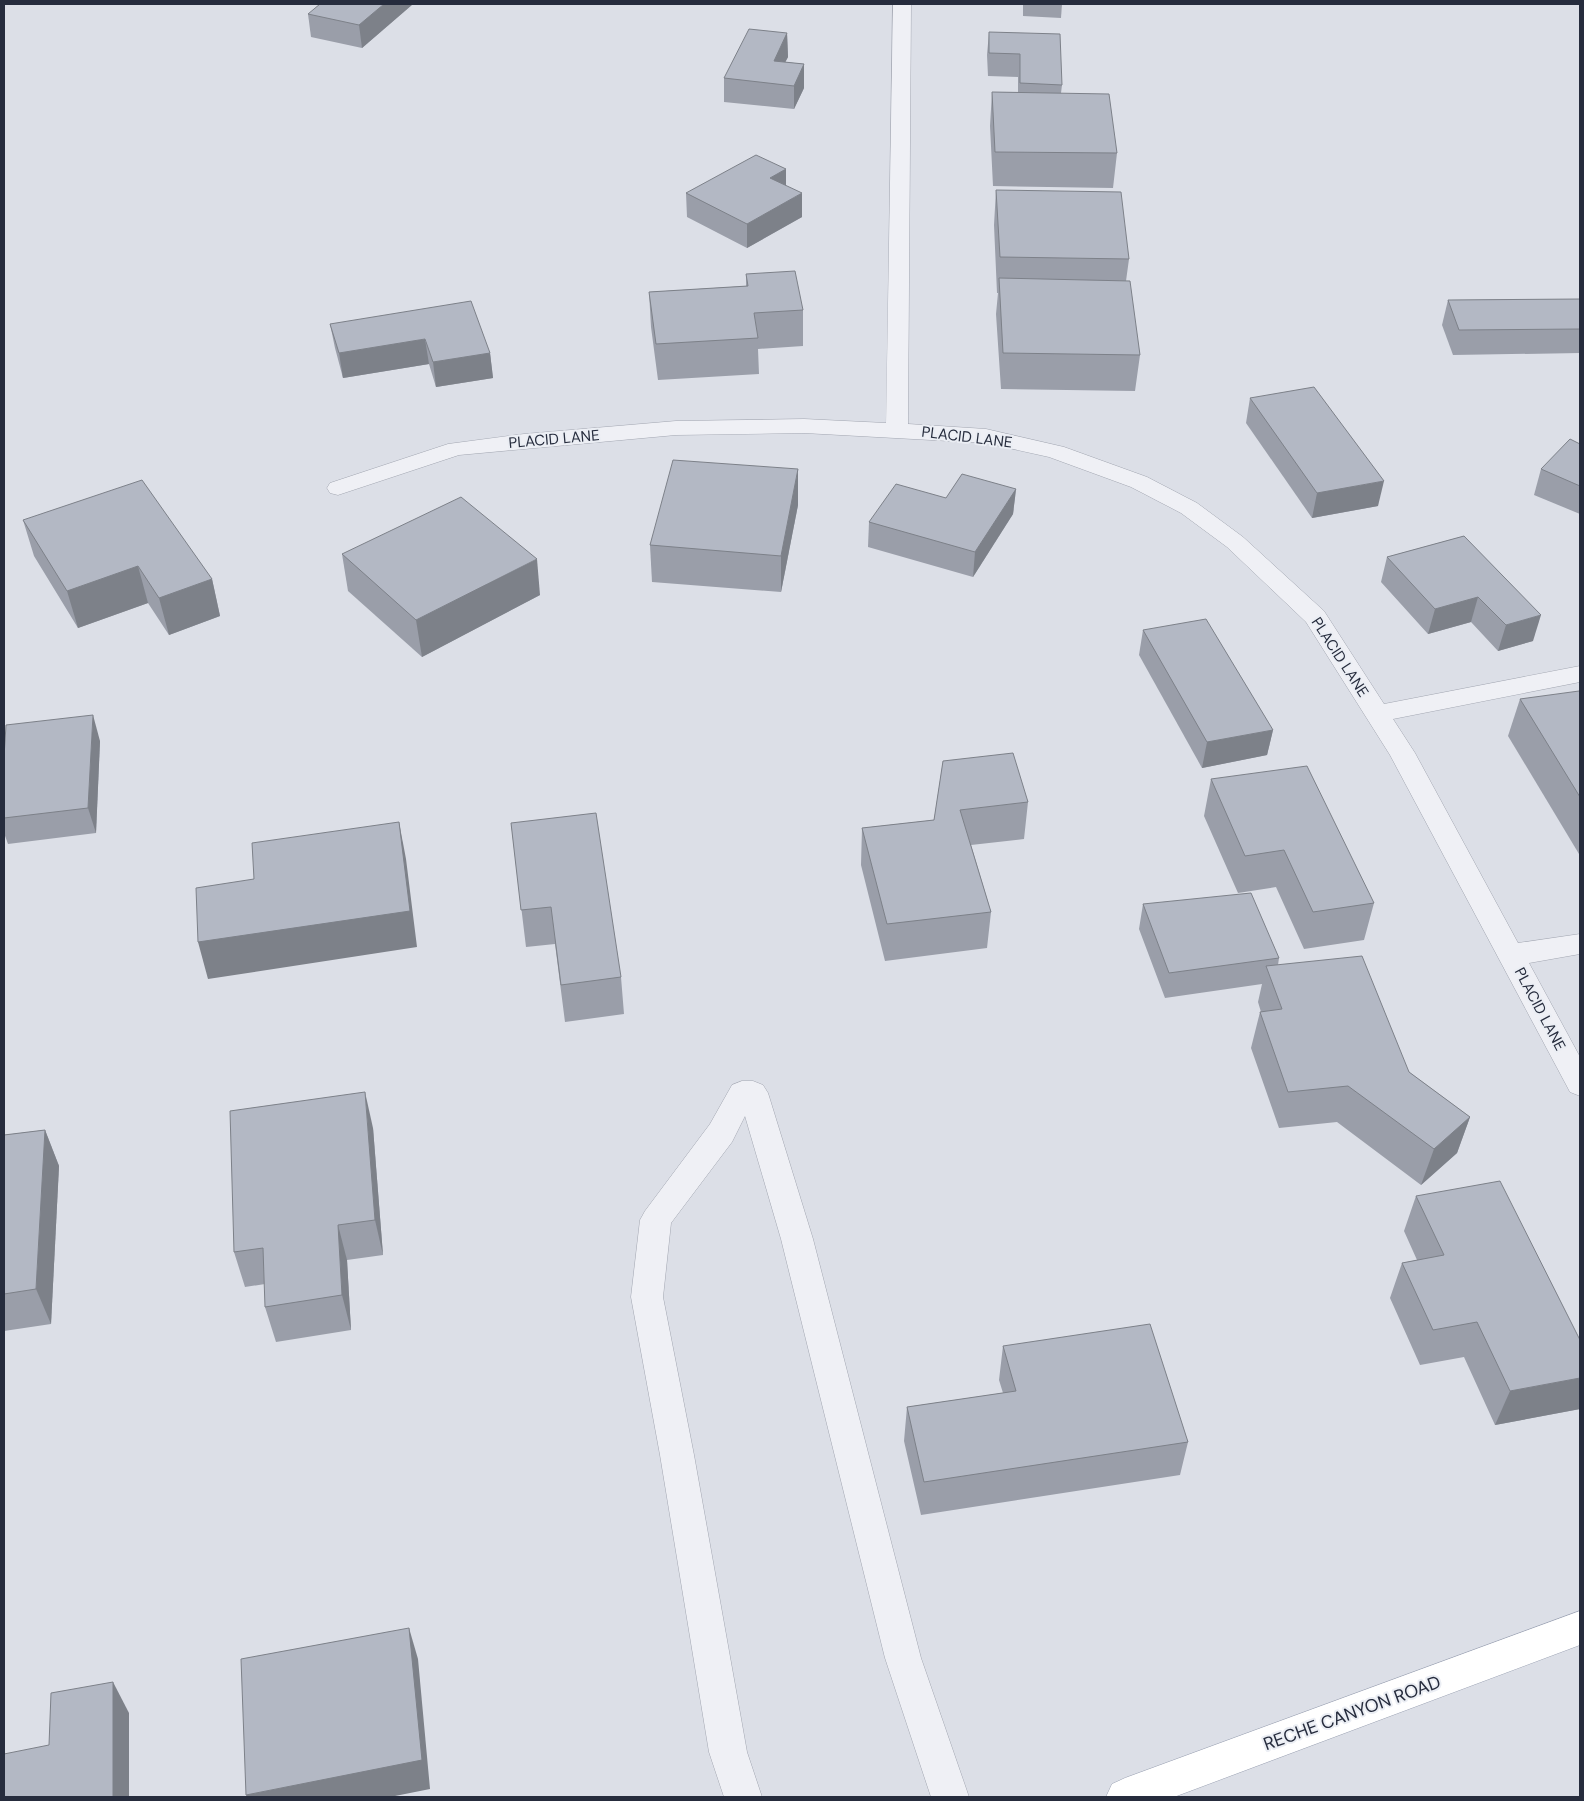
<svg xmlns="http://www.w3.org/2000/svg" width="1584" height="1801" font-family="'DM Sans',sans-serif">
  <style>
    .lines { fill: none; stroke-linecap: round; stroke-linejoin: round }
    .minor-casing { stroke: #a2a6b1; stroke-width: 1 }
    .major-casing { stroke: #9ba2b3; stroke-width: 1 }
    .minor { fill: #eff0f5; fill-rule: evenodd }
    .major { fill: #fff; fill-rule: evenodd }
    .wall { fill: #9a9ea9 }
    .shaded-wall { fill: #7d8189 }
    .building { fill: #b3b8c4; stroke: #7d8189 }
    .labels { text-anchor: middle; stroke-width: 4; stroke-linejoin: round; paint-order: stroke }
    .street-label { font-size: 15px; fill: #262c3d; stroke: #ebeef4 }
    .near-street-label { font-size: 18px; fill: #262c3d; stroke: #ebeef4 }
  </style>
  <rect width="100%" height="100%" fill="#dcdfe7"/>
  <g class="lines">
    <!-- minor casing -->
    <g class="minor-casing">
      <g id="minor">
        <path d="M893 4H911L908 424 986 429 1064 447 1147 477 1197 503 1243 537 1324 611 1384 704 1580 666V682L1393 719 1415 753 1518 943 1580 934V954L1529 963 1580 1057V1096L1570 1092 1390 755 1306 622 1227 547 1181 513 1131 487 1049 457 986 443 804 433 676 435 459 455 338 495 330 493 327 488 330 483 448 444 524 434 676 421 804 419 886 423Z"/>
        <path d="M742 1081H753L763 1085 768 1093 813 1239 921 1658 969 1797H931L885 1658 781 1239 745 1116 732 1142 671 1223 663 1297 694 1455 747 1752 762 1797H724L709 1752 660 1455 631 1297 640 1220 645 1211 710 1124 732 1085Z"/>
      </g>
    </g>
    <!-- major casing -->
    <g class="major-casing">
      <path id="major" d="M1580 1611V1645L1174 1797H1106L1112 1784 1125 1778Z"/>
    </g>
    <!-- minor -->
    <use href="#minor" class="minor"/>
    <!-- major -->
    <use href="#major" class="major"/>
  </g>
  <!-- wall -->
  <g class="wall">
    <path d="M413 4 362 48 311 37 308 14Z"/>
    <path d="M1023 4H1062L1061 18 1023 16Z"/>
    <path d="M989 32 1062 85 1061 93 1117 153 1113 188 993 186 990 126 992 92H1018V77L988 76 987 55Z"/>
    <path d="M787 33 788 57 785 62 804 64V88L794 109 724 102V78Z"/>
    <path d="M786 169V185L802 217 747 248 687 217 686 193Z"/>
    <path d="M996 190 1129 259 1126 281 1140 355 1135 391 1001 389 996 314 998 293H997L994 225Z"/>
    <path d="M746 274 803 310V346L758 349 759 374 658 380 651 327 649 292 746 286Z"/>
    <path d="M1580 299V353L1453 355 1442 325 1448 300Z"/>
    <path d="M330 324 490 353 493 378 436 387 429 364 343 378 335 348Z"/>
    <path d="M1250 398 1378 506 1312 518 1246 423Z"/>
    <path d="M1580 444V514L1534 495 1541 469Z"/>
    <path d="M798 469V505L781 592 652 582 650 545Z"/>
    <path d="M1016 489 1013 514 973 577 868 547 869 522 946 498Z"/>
    <path d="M23 520 212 579 220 616 169 635 148 603 78 628 34 556Z"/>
    <path d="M1464 536 1533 641 1498 651 1471 622 1428 634 1381 582 1387 557Z"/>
    <path d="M342 554 540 595 422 657 348 591Z"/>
    <path d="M1143 630 1273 730 1267 755 1202 768 1139 655Z"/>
    <path d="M1580 692V854H1579L1508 736 1520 699Z"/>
    <path d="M100 741 96 833 8 844 4 833V757Z"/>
    <path d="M943 761 1028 802 1024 839 971 845 991 912 987 948 885 961 861 865 862 828 934 820Z"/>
    <path d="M1211 779 1374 903 1364 940 1304 949 1276 887 1238 893 1204 816Z"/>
    <path d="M511 823 621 977 624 1014 565 1022 555 944 526 947Z"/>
    <path d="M1143 904 1279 958 1278 965 1409 1072 1470 1117 1457 1153 1421 1185 1337 1122 1279 1128 1251 1048 1260 1012H1261L1258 1002 1262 984 1165 998 1139 929Z"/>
    <path d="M373 1128 383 1255 347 1260 351 1330 276 1342 265 1307V1284L245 1287 234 1252Z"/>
    <path d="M45 1130 59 1166 51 1324 4 1331V1135Z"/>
    <path d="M1416 1196 1580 1340V1409L1495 1425 1464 1357 1420 1365 1390 1298 1402 1263 1417 1260 1404 1231Z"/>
    <path d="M1003 1346 1188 1442 1180 1475 921 1515 904 1441 907 1407 1003 1393 999 1380Z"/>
  </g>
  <!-- shaded-wall -->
  <g class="shaded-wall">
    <path d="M384 4H413L362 48 359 25Z"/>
    <path d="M787 33 788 57 774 84V61Z"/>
    <path d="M804 64V88L794 109V86Z"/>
    <path d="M786 169V193L770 178Z"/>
    <path d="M802 193V217L747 248V224Z"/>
    <path d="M425 339 429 364 343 378 339 353Z"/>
    <path d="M490 353 493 378 436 387 433 362Z"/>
    <path d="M798 469V505L781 592V556Z"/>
    <path d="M1384 481 1378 506 1312 518 1317 493Z"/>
    <path d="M1016 489 1013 514 973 577 975 552Z"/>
    <path d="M537 559 540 595 422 657 416 620Z"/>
    <path d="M138 566 148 603 78 628 67 591Z"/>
    <path d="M212 579 220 616 169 635 159 598Z"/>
    <path d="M1478 597 1471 622 1428 634 1435 609Z"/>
    <path d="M1541 615 1533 641 1498 651 1506 625Z"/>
    <path d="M93 715 100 741 96 833 88 808Z"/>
    <path d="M1273 730 1267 755 1202 768 1207 742Z"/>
    <path d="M399 822 406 859 417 947 208 979 198 942Z"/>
    <path d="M365 1092 373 1128 383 1255 375 1220Z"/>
    <path d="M1470 1117 1457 1153 1421 1185 1434 1149Z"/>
    <path d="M45 1130 59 1166 51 1324 36 1289Z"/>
    <path d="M338 1225 347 1260 351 1330 342 1295Z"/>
    <path d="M1580 1378V1409L1495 1425 1510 1391Z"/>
    <path d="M409 1628 418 1659 430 1789 390 1797H247L246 1795Z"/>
    <path d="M113 1682 129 1713V1797H113Z"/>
  </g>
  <!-- building -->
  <g class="building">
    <path d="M320 4H384L359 25 308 14Z"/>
    <path d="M749 29 787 33 774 61 804 64 794 86 724 78Z"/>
    <path d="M989 32 1060 34 1062 85 1020 83V54L989 53Z"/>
    <path d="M992 92 1109 94 1117 153 995 152Z"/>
    <path d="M756 155 786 169 770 178 802 193 747 224 686 193Z"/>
    <path d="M996 190 1121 192 1129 259 1000 257Z"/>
    <path d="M795 271 803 310 754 313 758 338 656 344 649 292 748 286 746 274Z"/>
    <path d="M999 278 1130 281 1140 355 1003 353Z"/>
    <path d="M1580 299V329L1459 330 1448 300Z"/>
    <path d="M471 301 490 353 433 362 425 339 339 353 330 324Z"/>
    <path d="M1314 387 1384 481 1317 493 1250 398Z"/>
    <path d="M1570 439 1580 444V486L1541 469Z"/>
    <path d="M673 460 798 469 781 556 650 545Z"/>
    <path d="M962 474 1016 489 975 552 869 522 896 484 946 498Z"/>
    <path d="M142 480 212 579 159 598 138 566 67 591 23 520Z"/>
    <path d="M461 497 537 559 416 620 342 554Z"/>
    <path d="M1464 536 1541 615 1506 625 1478 597 1435 609 1387 557Z"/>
    <path d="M1206 619 1273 730 1207 742 1143 630Z"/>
    <path d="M1579 691 1580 692V797L1520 699Z"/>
    <path d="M93 715 88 808 4 818V757L6 725Z"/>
    <path d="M1013 753 1028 802 960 810 991 912 887 924 862 828 934 820 943 761Z"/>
    <path d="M1307 766 1374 903 1313 912 1284 850 1245 856 1211 779Z"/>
    <path d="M596 813 621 977 561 985 551 907 521 910 511 823Z"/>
    <path d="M399 822 410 911 198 942 196 888 254 879 252 843Z"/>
    <path d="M1251 893 1279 958 1169 973 1143 904Z"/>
    <path d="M1362 956 1409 1072 1470 1117 1434 1149 1348 1086 1288 1092 1260 1012 1282 1009 1266 966Z"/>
    <path d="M365 1092 375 1220 338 1225 342 1295 265 1307 263 1248 234 1252 230 1111Z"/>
    <path d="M45 1130 36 1289 4 1294V1135Z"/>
    <path d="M1500 1181 1580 1340V1378L1510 1391 1477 1322 1433 1330 1402 1263 1444 1255 1416 1196Z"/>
    <path d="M1150 1324 1188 1442 924 1482 907 1407 1016 1391 1003 1346Z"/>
    <path d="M409 1628 422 1760 246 1795 241 1659Z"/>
    <path d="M113 1682V1797H4V1754L49 1745 51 1693Z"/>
  </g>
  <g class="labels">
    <!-- street labels -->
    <g class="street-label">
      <text transform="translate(967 437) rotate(7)" y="5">PLACID LANE</text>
      <text transform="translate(554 439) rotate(-5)" y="5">PLACID LANE</text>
      <text transform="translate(1340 657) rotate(57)" y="5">PLACID LANE</text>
      <text transform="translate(1540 1009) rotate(62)" y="5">PLACID LANE</text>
    </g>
    <!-- near-street labels -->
    <g class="near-street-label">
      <text transform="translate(1352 1713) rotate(-20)" y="6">RECHE CANYON ROAD</text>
    </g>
  </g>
  <!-- border -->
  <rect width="1584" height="1801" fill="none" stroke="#262c3d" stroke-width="10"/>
</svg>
